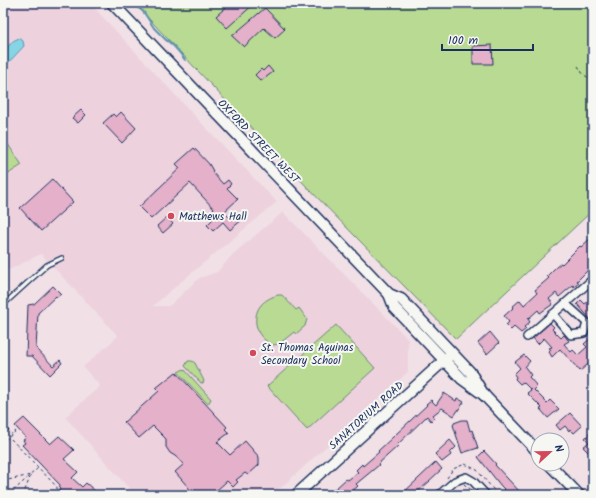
<svg xmlns="http://www.w3.org/2000/svg" width="596" height="498" font-family="Kalam,sans-serif">
  <style>
    .built { fill: #edd2de }
    .green { fill: #b9da93; stroke: #6a8478 }
    .water { fill: #86d5e4; stroke: #5b93ae }
    .lines { fill: none; stroke-linecap: round; stroke-linejoin: round }
    .stream { stroke: #5b93ae; stroke-width: 2 }
    .building { fill: #e4b0ca; stroke: #1b2f5e }
    .lane-casing { stroke: #1b2f5e; stroke-width: 6 }
    .street-casing { stroke: #1b2f5e; stroke-width: 10 }
    .secondary-casing { stroke: #1b2f5e; stroke-width: 13 }
    .path { stroke: #1b2f5e; stroke-width: 1; stroke-dasharray: 3 3; stroke-linecap: butt }
    .lane { stroke: #f6f6f2; stroke-width: 3.5 }
    .street { stroke: #f6f6f2; stroke-width: 7 }
    .secondary { stroke: #f6f6f2; stroke-width: 10 }
    .poi-dot { fill: #d1495b; stroke: #f6f6f2; stroke-width: 1.5 }
    .labels { text-anchor: middle; stroke-width: 4; stroke-linejoin: round; paint-order: stroke }
    .street-label { font-size: 11px; fill: #1b2f5e; stroke: #f6f6f2 }
    .poi-label { font-size: 11px; fill: #1b2f5e; stroke: #f6f6f2; text-anchor: start }
  </style>
  <rect width="100%" height="100%" fill="#f1e1e6"/>
  <filter id="ink" filterUnits="userSpaceOnUse"><feTurbulence type="fractalNoise" baseFrequency=".025" numOctaves="2"/><feDisplacementMap in="SourceGraphic" scale="8" xChannelSelector="R" yChannelSelector="G"/><feConvolveMatrix kernelMatrix="1 2 1 2 8 2 1 2 1" color-interpolation-filters="sRGB"/></filter>
  <g filter="url(#ink)">
    <!-- built -->
    <path class="built" d="M3 3H90L194 115 277 202 182 281 153 306H169L199 278 217 272 234 253 283 212 408 339V372L273 495H135L65 417 100 386 83 367 118 336 41 254 9 270 3 264V180L11 172 22 165 3 137Z"/>
    <!-- green -->
    <g class="green">
      <path d="M134 3H593V210L456 339 308 188Z"/>
      <path d="M3 137 22 165 11 172 3 180Z"/>
      <path d="M278 295H282L296 310 299 308 307 319 305 326 296 334 294 332 279 344 273 345C269 343 264 340 261 336 258 333 257 328 256 324 254 308 264 299 278 295Z"/>
      <path d="M336 325 375 368 307 430 267 386Z"/>
      <path d="M188 361H192L195 363 204 381 203 383H201L185 366Z"/>
      <path d="M184 369 211 399 208 404 178 372Z"/>
    </g>
    <!-- water -->
    <path class="water" d="M19 38 23 41 24 46 8 63 4 64 3 52 13 41Z"/>
    <g class="lines">
      <!-- stream -->
      <path class="stream" d="M130 3 143 11 154 28 166 40C174 44 180 53 185 60"/>
    </g>
    <!-- building -->
    <g class="building">
      <path d="M231 3H255L227 28 216 16Z"/>
      <path d="M265 8 285 29 275 38 264 28 244 47 232 36Z"/>
      <path d="M492 45 493 64H473V46Z"/>
      <path d="M268 66 273 72 261 81 255 75 261 69 263 71Z"/>
      <path d="M81 110 86 115 78 123 72 118Z"/>
      <path d="M121 112 136 128 122 143 103 123 113 114 116 117Z"/>
      <path d="M194 148 209 164 213 171 212 172 223 184 228 180 231 184 227 188 238 199 224 212 232 220 239 214 243 219 230 230 223 222 213 231 207 225 213 219 208 215 214 209 190 183 151 219 139 207 180 168 176 164Z"/>
      <path d="M52 179 73 202 41 231 20 208Z"/>
      <path d="M167 217 173 224 163 233 157 226Z"/>
      <path d="M593 236V265L577 281 579 283 574 287 573 285 559 297 556 293 549 299 553 304 540 313 538 310 528 319 530 322 524 327 526 329 521 333 514 327 511 330 506 325 509 322 504 316 513 308 512 307 520 300 524 305 537 293 535 290 549 278 547 276 555 268 561 263 562 264 580 246 581 247Z"/>
      <path d="M53 286 61 294 57 297 56 296 38 313 36 348 53 366 60 360 62 363 50 375 32 356H26L28 305 34 304Z"/>
      <path d="M593 297V322L577 304 581 300 585 304Z"/>
      <path d="M550 323 554 327 552 329 561 338 564 335 569 341 564 344 571 352 573 350 578 355 587 347 584 344 593 336V360L580 371 560 349 552 357 549 352 551 350 549 348 552 347 544 338 538 344 533 338Z"/>
      <path d="M490 332 499 343 487 354 478 343Z"/>
      <path d="M524 355 530 361 525 367 531 375 529 377 536 385 535 386 537 387 534 390 547 403 550 400 559 409 548 418 540 409 542 408 527 393 531 390 523 382 520 384 515 379 516 377 514 374 520 368 515 362Z"/>
      <path d="M176 372 227 427 225 429 229 433 217 442 230 455 245 441 259 457V465L248 475 245 473 236 480 238 482 233 487 227 481 217 490 222 495H195L175 472 184 464 175 456 170 453 166 447V439L153 426 139 438 124 422 159 391 156 388Z"/>
      <path d="M444 393 456 401 457 398 464 402 454 416 442 408 433 415 435 417 431 421 427 416 397 445 398 446 378 464 379 465 356 484 358 486 348 495H327L334 488 335 489 346 479 348 480 358 472 356 470 362 464 363 466 379 452 378 451 427 405 426 404 431 400 436 405Z"/>
      <path d="M570 413 582 426 574 433 570 429 569 431 565 426 560 430 556 425Z"/>
      <path d="M24 418 50 444 59 436 74 450 64 459 78 472 72 478 82 487 86 483 95 491 92 495H79L75 490 70 495H64L59 490 60 485 22 445 25 443 23 440 26 438 15 426Z"/>
      <path d="M462 420H467L470 431 472 430 478 448 462 453 453 425 454 424V423Z"/>
      <path d="M593 430V457L583 447 589 442 585 438Z"/>
      <path d="M450 440 456 447 450 453 451 455 442 462 435 454Z"/>
      <path d="M484 451 496 464 495 465 520 492 517 495H510L501 486 478 457Z"/>
      <path d="M436 462 442 469 429 481H430L414 495H401Z"/>
    </g>
    <g class="lines">
      <!-- lane casing -->
      <g class="lane-casing">
        <path id="lane" d="M3 305 47 265 62 258"/>
      </g>
      <!-- street casing -->
      <g class="street-casing">
        <g id="street">
          <path d="M553 314 571 335 584 333 587 323 566 304"/>
          <path d="M527 337 593 279"/>
          <path d="M439 495 455 481 466 477 473 481 486 495"/>
        </g>
      </g>
      <!-- secondary casing -->
      <g class="secondary-casing">
        <g id="secondary">
          <path d="M112 3 389 294 401 299 470 372 484 395"/>
          <path d="M389 294 394 307 462 379 484 395 538 452"/>
          <path d="M549 464 579 495"/>
          <path d="M296 495 449 356"/>
        </g>
      </g>
      <!-- path -->
      <g class="path">
        <path d="M578 66 583 74 593 81"/>
        <path d="M7 429 12 434"/>
        <path d="M16 431 9 437 57 487V493L60 495"/>
        <path d="M3 443 8 438"/>
        <path d="M447 478 453 469 465 464 477 470 498 495"/>
        <path d="M3 481 31 475 23 495"/>
        <path d="M464 484 474 492"/>
        <path d="M9 495 38 468"/>
        <path d="M73 495H75"/>
      </g>
      <!-- lane -->
      <use href="#lane" class="lane"/>
      <!-- street -->
      <use href="#street" class="street"/>
      <!-- secondary -->
      <use href="#secondary" class="secondary"/>
    </g>
  </g>
  <!-- markers -->
  <g class="poi-dot">
    <circle cx="171" cy="216" r="4"/>
    <circle cx="253" cy="353" r="4"/>
  </g>
  <g class="labels">
    <!-- street labels -->
    <g class="street-label">
      <text transform="translate(259 141) rotate(46)" y="4">OXFORD STREET WEST</text>
      <text transform="translate(366 415) rotate(-42)" y="4">SANATORIUM ROAD</text>
    </g>
    <!-- poi labels -->
    <g class="poi-label">
      <text x="179" y="220">Matthews Hall</text>
      <text x="261" y="351">St. Thomas Aquinas<tspan x="261" dy="13">Secondary School</tspan></text>
    </g>
  </g>
  <!-- margin -->
  <rect width="596" height="498" fill="none" stroke="#f6f6f2" stroke-width="16"/>
  <rect x="8" y="8" width="580" height="482" fill="none" stroke="#1b2f5e" stroke-width="1.5" filter="url(#ink)"/>
  <!-- north arrow -->
  <g transform="translate(550 452) rotate(68)"><circle r="19" fill="#f6f6f2" stroke="#9ea6b7"/>
  <path d="M0-3L7 15L0 10L-7 15Z" fill="#d1495b"/>
  <text y="-6" font-size="11" font-weight="bold" text-anchor="middle" fill="#1b2f5e">N</text>
  </g>
  <!-- scale -->
  <path d="M442 44v6h91v-6" fill="none" stroke="#1b2f5e" stroke-width="2"/>
  <text x="448" y="44" font-size="12" fill="#1b2f5e" stroke="#f6f6f2" stroke-width="3" paint-order="stroke">100 m</text>
</svg>
